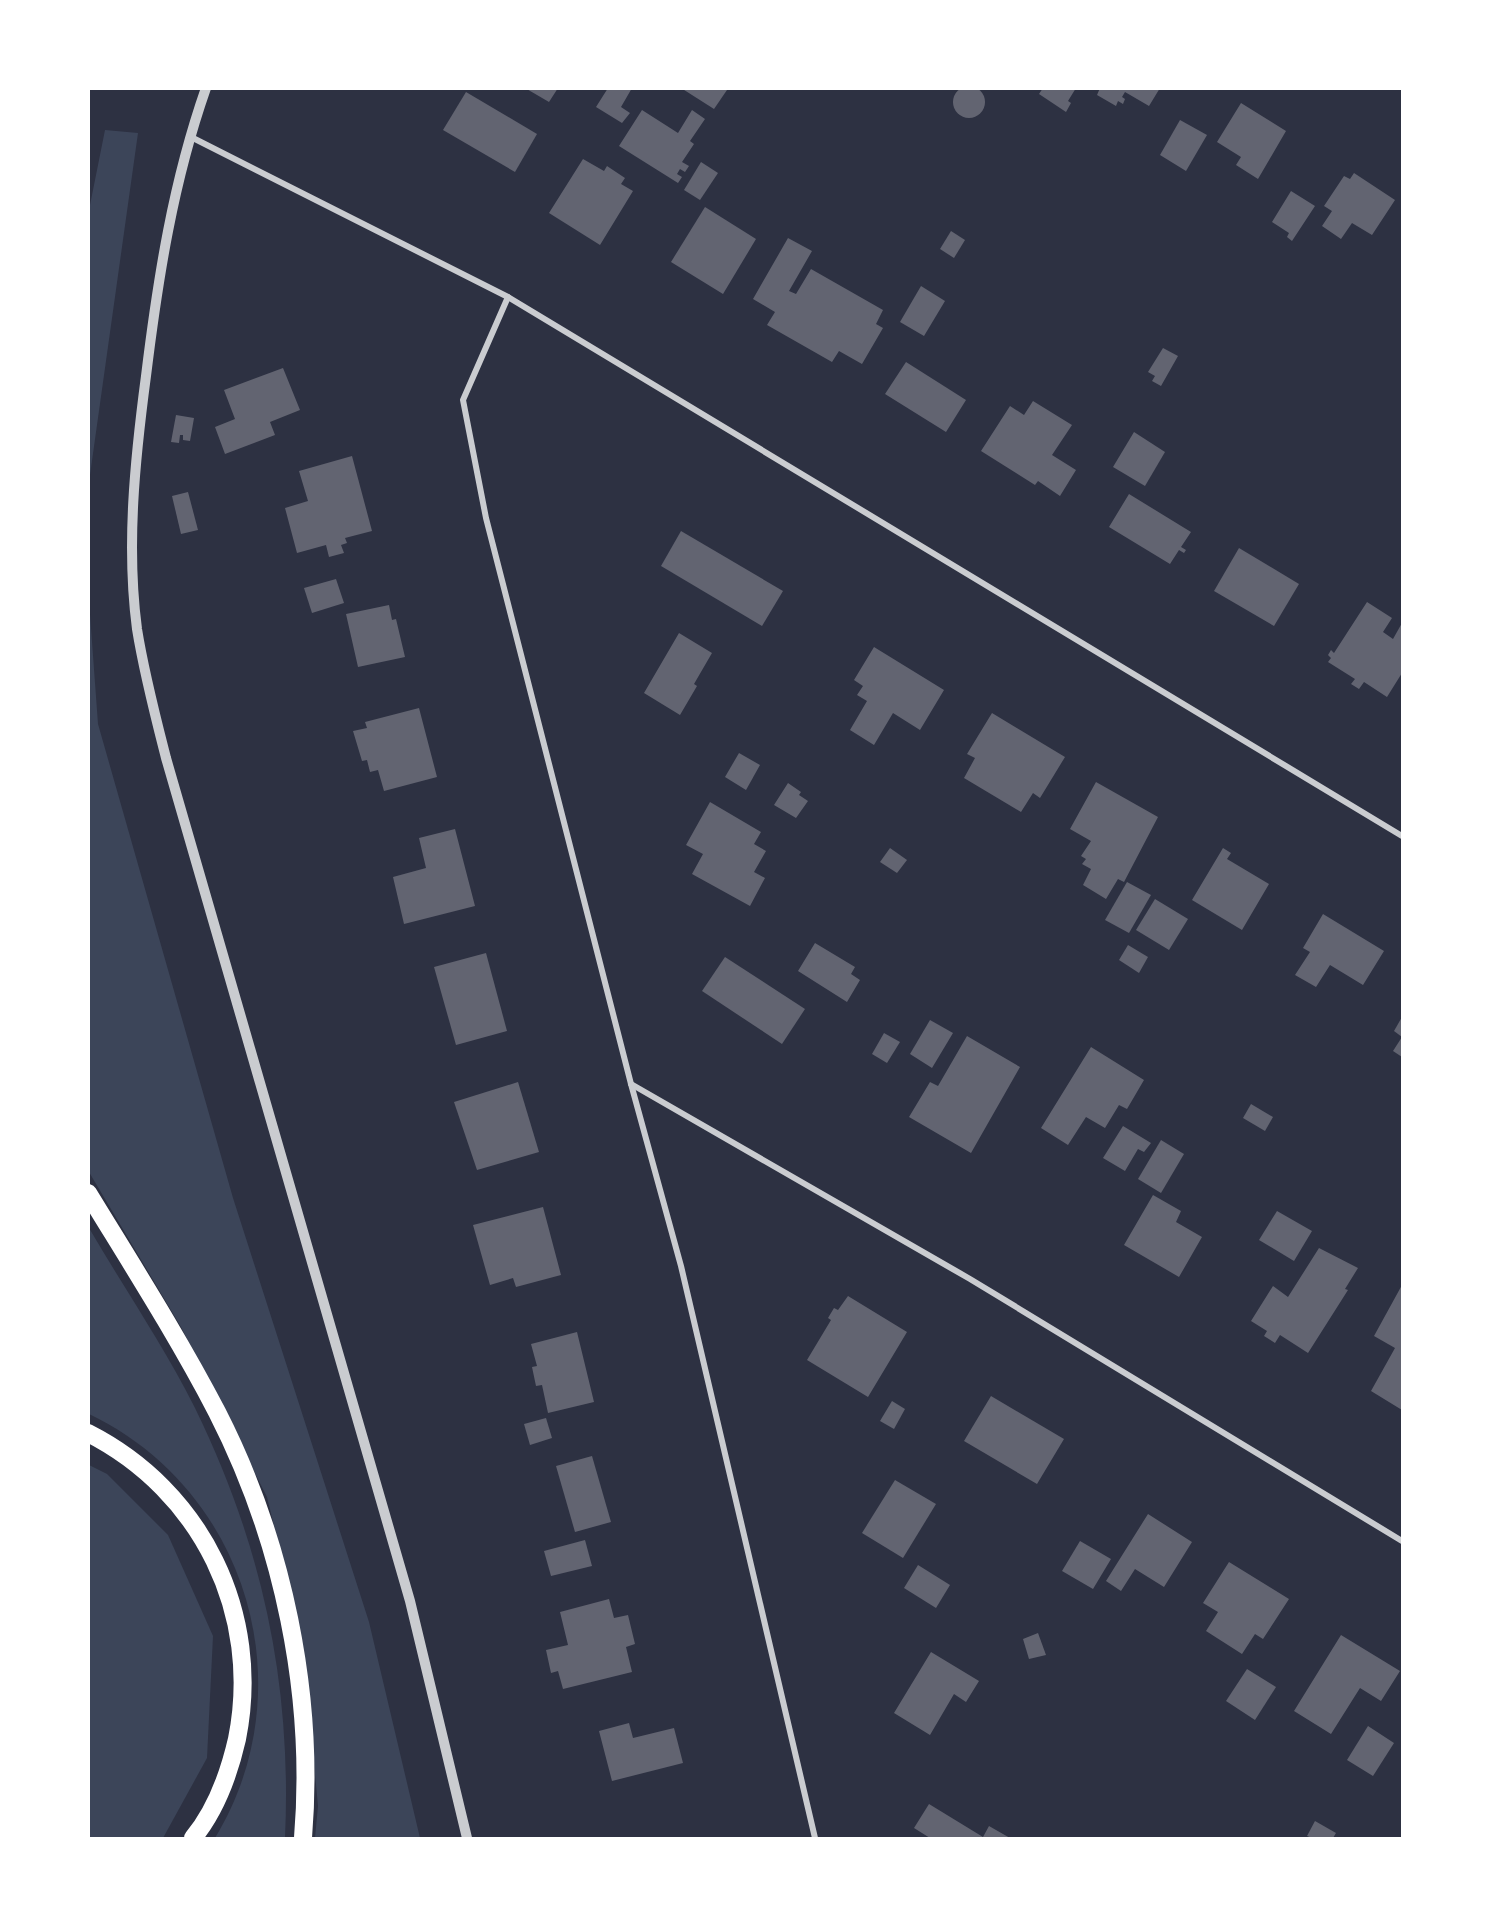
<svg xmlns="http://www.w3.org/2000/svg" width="1491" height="1927" font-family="Cabin,sans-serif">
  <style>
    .green { fill: #3c4559 }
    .building { fill: #626471 }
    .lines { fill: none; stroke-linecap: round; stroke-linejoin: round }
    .minor { stroke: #caccd0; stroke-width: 6 }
    .tertiary { stroke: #caccd0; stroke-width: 10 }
    .motorway { stroke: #fff; stroke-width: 18 }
  </style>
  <rect width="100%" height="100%" fill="#2d3142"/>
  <!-- green -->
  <g class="green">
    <path d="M105 130 138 133 89 482 88 215Z"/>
    <path d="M88 587 98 724 233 1198 369 1622 420 1838H315L318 1806 303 1645 267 1497 181 1327 89 1172Z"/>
    <path d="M89 1228C124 1288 164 1346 195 1408 263 1547 292 1685 285 1838H215C306 1688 248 1490 89 1414Z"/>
    <path d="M89 1465 107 1474 168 1535 213 1636 207 1758 163 1838H89Z"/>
  </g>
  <!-- building -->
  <g class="building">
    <circle cx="969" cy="102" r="16"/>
    <path d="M525 88H558L549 102Z"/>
    <path d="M608 88H632L621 107 630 113 622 123 596 107Z"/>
    <path d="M681 88H724L727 90 714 109Z"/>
    <path d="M1043 88H1076L1068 101 1071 103 1066 112 1039 94Z"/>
    <path d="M1100 88H1160L1149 106 1125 92 1122 97 1125 99 1123 104 1118 101 1116 106 1097 95Z"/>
    <path d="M466 92 537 134 515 172 443 130Z"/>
    <path d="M1241 103 1286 131 1258 179 1236 165 1241 157 1217 142Z"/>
    <path d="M642 110 678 133 692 110 705 119 690 141 694 144 682 162 689 166 685 172 680 169 677 174 682 177 678 183 619 146Z"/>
    <path d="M1180 120 1207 135 1186 171 1160 155Z"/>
    <path d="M583 159 604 171 607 166 625 178 621 184 633 191 600 245 549 213Z"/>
    <path d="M701 162 718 173 700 200 684 190Z"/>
    <path d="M1354 173 1395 200 1372 235 1352 223 1341 239 1322 226 1332 211 1324 206 1344 176 1350 179Z"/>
    <path d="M1291 191 1315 206 1292 241 1287 237 1289 233 1272 222Z"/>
    <path d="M705 207 756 239 723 294 671 262Z"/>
    <path d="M951 231 965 240 954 258 940 249Z"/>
    <path d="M788 238 812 251 789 291 796 294 811 269 883 310 876 324 883 328 862 364 839 351 832 362 767 325 775 312 753 299Z"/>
    <path d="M921 286 945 301 924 336 900 322Z"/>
    <path d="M1163 348 1178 356 1161 386 1152 381 1155 376 1148 372Z"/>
    <path d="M906 362 966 400 946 432 885 394Z"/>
    <path d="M283 368 300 410 270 422 275 435 225 454 215 427 235 419 224 390Z"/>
    <path d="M1033 401 1072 425 1052 455 1076 470 1060 496 1038 481 1035 485 981 451 1010 406 1024 415Z"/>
    <path d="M176 415 194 418 190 441 183 440V435H180L179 443 171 442Z"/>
    <path d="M1134 432 1165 452 1145 486 1113 467Z"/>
    <path d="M352 456 372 531 345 538 347 543 341 545 344 553 329 557 326 545 297 553 285 508 308 501 299 471Z"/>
    <path d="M188 492 198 530 181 534 172 496Z"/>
    <path d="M1129 494 1191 532 1181 547 1186 550 1184 553 1179 550 1170 564 1109 527Z"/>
    <path d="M681 531 783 591 762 626 661 566Z"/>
    <path d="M1239 548 1299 584 1274 626 1214 591Z"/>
    <path d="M336 579 344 603 312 613 304 588Z"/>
    <path d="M1367 602 1392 618 1383 632 1393 639 1402 623V673L1387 697 1364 682 1359 689 1351 684 1355 679 1328 662 1331 658 1328 655 1331 650 1334 653Z"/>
    <path d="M389 605 392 620 396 619 405 657 358 667 346 614Z"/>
    <path d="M679 633 712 653 694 684 697 686 680 715 644 693Z"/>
    <path d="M874 647 944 690 920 730 893 713 874 745 850 730 867 701 857 695 863 686 854 680Z"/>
    <path d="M419 708 437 777 384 791 378 770 370 772 367 760 362 761 353 731 367 728 365 722Z"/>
    <path d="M992 713 1065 757 1040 798 1033 793 1021 812 964 778 975 758 967 754Z"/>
    <path d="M739 753 760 765 746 790 725 777Z"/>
    <path d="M1096 782 1158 817 1124 882 1118 879 1106 899 1083 885 1091 869 1082 864 1086 859 1081 856 1091 841 1070 829Z"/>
    <path d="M788 783 801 792 799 795 808 801 796 818 774 805Z"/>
    <path d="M710 802 761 832 754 844 766 851 754 872 765 878 750 906 692 874 703 854 686 845Z"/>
    <path d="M455 829 475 906 404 924 393 877 426 868 419 838Z"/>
    <path d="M890 848 907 860 897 873 880 862Z"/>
    <path d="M1223 848 1231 853 1227 859 1269 884 1242 930 1192 900Z"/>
    <path d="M1127 882 1151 895 1129 933 1105 920Z"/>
    <path d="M1155 899 1188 919 1169 950 1136 930Z"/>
    <path d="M1323 914 1384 951 1363 985 1330 965 1316 987 1295 975 1310 952 1303 948Z"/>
    <path d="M815 943 855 967 851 974 860 980 847 1002 798 971Z"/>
    <path d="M1128 945 1148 957 1139 973 1119 960Z"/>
    <path d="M486 953 507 1031 456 1045 434 967Z"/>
    <path d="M725 957 805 1009 782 1044 702 991Z"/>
    <path d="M1402 1017V1037L1394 1031Z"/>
    <path d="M930 1020 953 1033 932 1068 910 1054Z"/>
    <path d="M884 1033 900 1042 887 1063 872 1054Z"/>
    <path d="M967 1036 1020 1067 971 1153 909 1117 930 1082 938 1086Z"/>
    <path d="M1402 1037V1057L1393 1051Z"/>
    <path d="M1091 1047 1144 1080 1127 1109 1119 1105 1105 1128 1086 1117 1068 1145 1041 1128Z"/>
    <path d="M518 1082 539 1152 477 1170 454 1102Z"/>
    <path d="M1251 1104 1273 1117 1265 1131 1243 1118Z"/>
    <path d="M1123 1126 1151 1143 1144 1152 1138 1149 1125 1171 1103 1158Z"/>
    <path d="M1161 1140 1184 1154 1161 1193 1138 1179Z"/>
    <path d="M1153 1195 1181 1211 1176 1222 1202 1237 1179 1277 1124 1245Z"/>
    <path d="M543 1207 561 1275 516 1287 513 1278 490 1285 473 1225Z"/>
    <path d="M1277 1211 1312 1231 1294 1261 1259 1240Z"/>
    <path d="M1319 1248 1358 1268 1345 1289 1348 1290 1308 1353 1280 1335 1275 1343 1264 1336 1267 1331 1251 1321 1273 1286 1288 1297Z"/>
    <path d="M1402 1285V1410L1371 1391 1395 1348 1374 1336Z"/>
    <path d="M848 1296 907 1332 868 1397 807 1360 831 1320 828 1318 834 1308 838 1310Z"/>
    <path d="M577 1332 594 1402 548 1413 542 1385 536 1386 532 1367 537 1366 531 1344Z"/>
    <path d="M991 1396 1064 1439 1037 1484 964 1441Z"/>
    <path d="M892 1401 905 1409 894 1429 880 1421Z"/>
    <path d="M546 1418 552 1438 530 1445 524 1424Z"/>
    <path d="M592 1456 611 1522 575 1532 556 1466Z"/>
    <path d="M895 1480 936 1504 903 1558 862 1533Z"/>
    <path d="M1148 1514 1192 1542 1164 1587 1135 1569 1121 1591 1106 1581Z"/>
    <path d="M585 1540 592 1566 551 1576 544 1551Z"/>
    <path d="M1080 1541 1111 1559 1093 1589 1062 1571Z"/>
    <path d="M1229 1562 1289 1599 1263 1639 1255 1634 1242 1654 1206 1631 1218 1612 1203 1603Z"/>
    <path d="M918 1565 950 1585 936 1608 904 1588Z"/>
    <path d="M609 1599 614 1618 628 1615 635 1644 626 1647 632 1672 563 1689 558 1671 551 1673 546 1650 568 1645 560 1612Z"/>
    <path d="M1038 1633 1046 1655 1029 1659 1023 1639Z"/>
    <path d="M1341 1635 1400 1671 1381 1701 1360 1688 1331 1734 1294 1711Z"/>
    <path d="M931 1652 979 1681 966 1702 954 1694 930 1735 894 1713Z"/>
    <path d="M1247 1669 1276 1687 1255 1720 1226 1701Z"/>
    <path d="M629 1723 633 1738 674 1728 683 1763 612 1781 599 1731Z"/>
    <path d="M1368 1726 1394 1743 1373 1776 1347 1760Z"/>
    <path d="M929 1804 983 1837 989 1826 1010 1838H930L914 1828Z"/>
    <path d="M1315 1821 1336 1833 1333 1838H1312L1307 1836Z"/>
  </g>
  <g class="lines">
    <!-- minor -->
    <g class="minor">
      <path d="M191 137 508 297 1402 836"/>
      <path d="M508 297 463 400 486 518 631 1084 681 1266 815 1838"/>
      <path d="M631 1084 970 1279 1402 1541"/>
    </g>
    <!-- tertiary -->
    <path class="tertiary" d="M206 88C173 182 158 278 146 376 135 459 126 546 137 629 144 673 155 715 166 758L410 1601 467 1838"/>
    <!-- motorway -->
    <g class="motorway">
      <path d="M88 1193C132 1265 178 1337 217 1412 283 1541 315 1694 303 1838"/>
      <path d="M88 1433C202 1491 262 1614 237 1739 229 1774 216 1810 193 1838"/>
    </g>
  </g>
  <!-- border -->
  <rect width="1491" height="1927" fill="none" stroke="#ffffff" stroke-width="180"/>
</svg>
